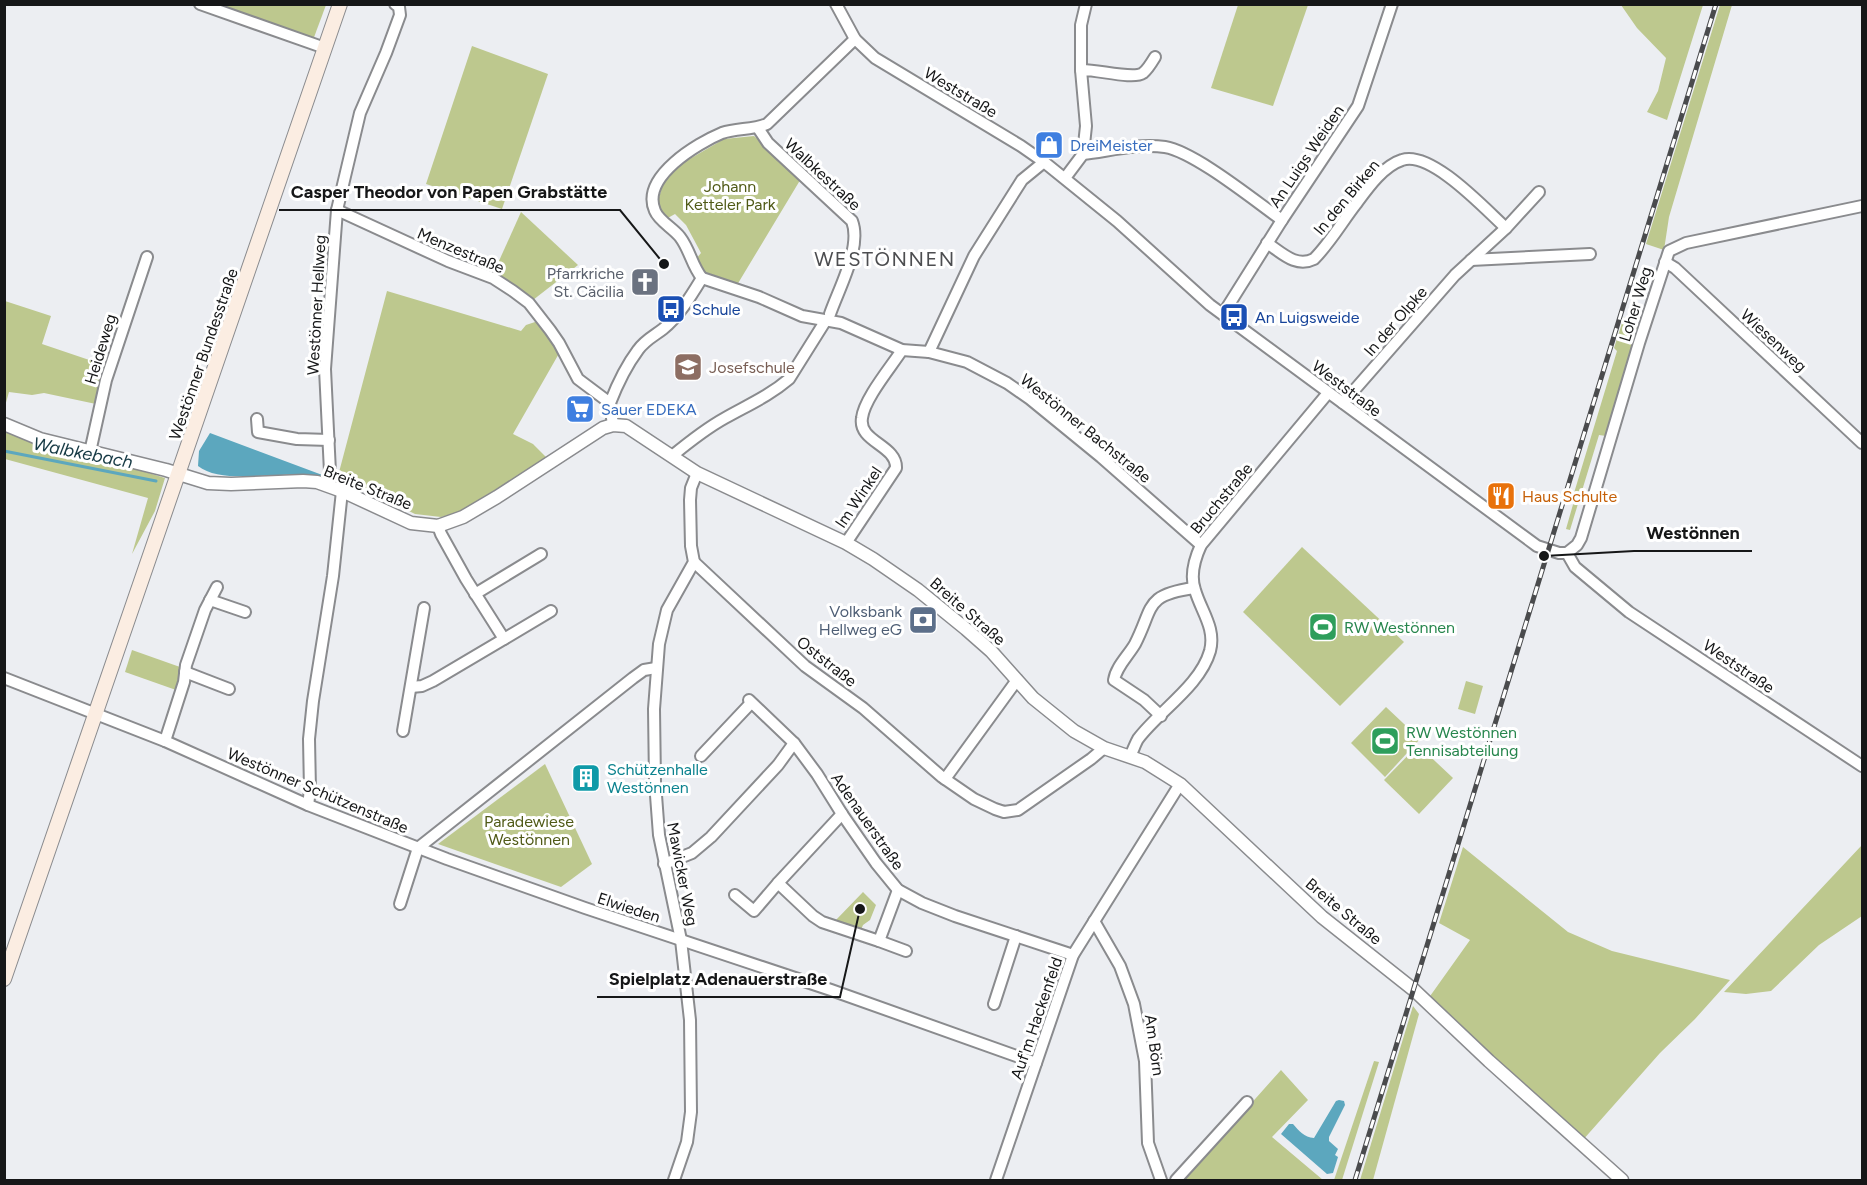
<svg xmlns="http://www.w3.org/2000/svg" width="1867" height="1185" font-family="Figtree,sans-serif">
  <style>
    .green { fill: #bdc88e }
    .water { fill: #5ca7be }
    .lines { fill: none; stroke-linecap: round; stroke-linejoin: round }
    .stream { stroke: #5ca7be; stroke-width: 3 }
    .minor-casing { stroke: #8a8b8e; stroke-width: 14 }
    .tertiary-casing { stroke: #8a8b8e; stroke-width: 15 }
    .secondary-casing { stroke: #8a8b8e; stroke-width: 16 }
    .minor { stroke: #fff; stroke-width: 10 }
    .tertiary { stroke: #fff; stroke-width: 12 }
    .secondary { stroke: #fbede2; stroke-width: 14 }
    .rail-casing { stroke: #4a4b4d; stroke-width: 5 }
    .rail { stroke: #fff; stroke-width: 3; stroke-dasharray: 9; stroke-linecap: butt }
    .labels { text-anchor: middle; stroke-width: 6; stroke-linejoin: round; paint-order: stroke }
    .street-label { font-size: 16px; fill: #161718; stroke: #fff }
    .shop-label { font-size: 16px; fill: #366cbe; stroke: #fff; text-anchor: start }
    .park-label { font-size: 16px; fill: #505a17; stroke: #fff }
    .worship-label { font-size: 16px; fill: #5b616d; stroke: #fff; text-anchor: end }
    .transit-label { font-size: 16px; fill: #164399; stroke: #fff; text-anchor: start }
    .education-label { font-size: 16px; fill: #785e54; stroke: #fff; text-anchor: start }
    .food-label { font-size: 16px; fill: #c56008; stroke: #fff; text-anchor: start }
    .service-label { font-size: 16px; fill: #4e5e75; stroke: #fff; text-anchor: end }
    .leisure-label { font-size: 16px; fill: #27864d; stroke: #fff; text-anchor: start }
    .culture-label { font-size: 16px; fill: #0d838f; stroke: #fff; text-anchor: start }
    .water-label { font-size: 18px; font-style: italic; fill: #173a45; stroke: #fff }
    .quarter-label { font-size: 20px; letter-spacing: 1.5px; fill: #4c4d50; stroke: #fff }
    .leader { fill: none; stroke: #161718; stroke-width: 2 }
    .callout-dot { fill: #161718; stroke: #fff; stroke-width: 2 }
    .callout-label { font-size: 18px; text-anchor: middle; font-weight: bold; fill: #161718; stroke: #fff; stroke-width: 6; stroke-linejoin: round; paint-order: stroke }
  </style>
  <rect width="100%" height="100%" fill="#eceef2"/>
  <!-- green -->
  <g class="green">
    <path d="M204 5H326L313 40Z"/>
    <path d="M1238 5H1308L1273 106 1211 88Z"/>
    <path d="M1621 5H1703L1667 120 1647 112 1658 91 1666 58 1637 28Z"/>
    <path d="M1720 5H1732L1669 217 1664 250 1646 244Z"/>
    <path d="M472 46 548 74 502 209 426 184Z"/>
    <path d="M754 136 802 177 737 285 704 275 696 259 701 253 686 225 675 214 666 219 657 204 664 181 674 168 724 139Z"/>
    <path d="M521 212 578 265 533 300 494 272Z"/>
    <path d="M387 291 521 331 526 325 538 321 561 350 513 434 533 444 548 459 466 511 441 517 415 514 338 476Z"/>
    <path d="M5 301 51 316 42 344 107 366 96 404 44 393 32 395 9 392 5 406Z"/>
    <path d="M1624 317 1640 324 1606 436 1599 435 1570 530 1566 529 1576 494 1574 493 1617 351 1614 348Z"/>
    <path d="M4 429 165 478 155 511 132 554 148 498 5 459Z"/>
    <path d="M1302 547 1404 642 1340 706 1243 612Z"/>
    <path d="M132 650 180 667 176 690 125 672Z"/>
    <path d="M1466 681 1483 686 1475 714 1458 709Z"/>
    <path d="M1386 707 1420 739 1385 777 1351 743Z"/>
    <path d="M1418 745 1453 778 1419 814 1384 780Z"/>
    <path d="M545 764 592 864 561 887 438 844Z"/>
    <path d="M1862 845V916L1819 945 1771 991 1746 994 1724 992Z"/>
    <path d="M1463 847 1568 932 1612 951 1730 980 1695 1019 1660 1053 1582 1141 1428 999 1470 940 1439 923Z"/>
    <path d="M863 892 876 905 870 920 863 925 861 930 835 921Z"/>
    <path d="M1413 1006 1419 1014 1373 1180H1360Z"/>
    <path d="M1374 1061 1379 1062 1342 1180H1334Z"/>
    <path d="M1281 1070 1308 1100 1272 1137 1323 1180H1183Z"/>
  </g>
  <!-- water -->
  <g class="water">
    <path d="M210 433 325 476 323 477C289 468 224 487 198 466L199 451Z"/>
    <path d="M1339 1100 1344 1101 1345 1105 1329 1137V1141L1338 1149 1335 1155 1338 1157 1333 1173 1327 1174 1281 1134 1289 1124H1293C1299 1131 1304 1137 1314 1138L1336 1101Z"/>
  </g>
  <g class="lines">
    <!-- stream -->
    <path class="stream" d="M4 451 156 481"/>
    <!-- minor casing -->
    <g class="minor-casing">
      <g id="minor">
        <path d="M200 4 325 48"/>
        <path d="M836 4 855 39 875 58 1021 146 1044 162 1117 221 1210 305 1537 546 1559 553H1567"/>
        <path d="M855 39 767 124C753 130 737 128 722 133 698 143 640 177 655 211 659 221 673 228 680 237 690 250 692 266 702 278L759 297 802 316 841 323 902 350 929 352 967 362 1007 383 1030 399 1101 457 1201 545"/>
        <path d="M1081 70V25L1086 4"/>
        <path d="M758 128 768 143 852 221C862 247 839 288 830 314"/>
        <path d="M1083 154 1086 126 1081 70C1096 69 1133 80 1143 73 1148 69 1152 62 1155 57"/>
        <path d="M1065 178 1083 154C1109 151 1139 143 1165 147 1195 152 1255 201 1282 220"/>
        <path d="M337 210 448 261 493 278 513 291 529 303 550 330 559 343 578 379 610 403"/>
        <path d="M1267 243C1282 253 1296 268 1314 259 1330 243 1342 222 1356 204 1367 189 1383 166 1402 160 1431 150 1485 209 1506 228"/>
        <path d="M1471 260 1590 254"/>
        <path d="M1665 262 1675 268 1862 443"/>
        <path d="M1223 314 1282 220 1358 106 1392 4"/>
        <path d="M929 352 974 256 1022 180 1044 162"/>
        <path d="M610 403C617 385 626 366 638 350 645 340 654 336 663 329 679 316 691 296 702 278"/>
        <path d="M610 403 613 425"/>
        <path d="M1343 403 1455 275 1506 228 1539 192"/>
        <path d="M257 419 258 432 297 439 329 440"/>
        <path d="M90 452 106 380 147 257"/>
        <path d="M672 456C689 442 707 428 725 418 748 405 769 396 789 379L826 320"/>
        <path d="M328 485 330 472 325 369 337 210 360 113 386 53 400 15 399 7 395 4"/>
        <path d="M846 543 896 468C897 445 858 442 862 418 864 399 891 367 902 350"/>
        <path d="M1567 553 1577 545 1581 538 1639 343 1669 251 1686 243 1862 206"/>
        <path d="M1567 553 1575 567 1629 612 1862 766"/>
        <path d="M694 562 805 666 863 708 942 777 974 799 995 809 1004 812 1018 810 1091 759 1104 748"/>
        <path d="M475 594 541 554"/>
        <path d="M210 600 245 612"/>
        <path d="M504 639 551 611"/>
        <path d="M185 672 229 689"/>
        <path d="M4 678 165 741 308 805 447 859 585 908 831 990 1036 1063"/>
        <path d="M411 687 422 686 433 681 504 639 466 579 441 534 438 526"/>
        <path d="M749 700 794 743 817 774 842 814 876 863 898 890 922 903 955 916 1073 955"/>
        <path d="M1161 716 1144 700 1114 680C1116 667 1128 656 1135 644 1154 607 1144 595 1194 588"/>
        <path d="M403 731 424 608"/>
        <path d="M165 741 184 682 186 665 205 610 217 587"/>
        <path d="M701 756 751 703"/>
        <path d="M1130 756C1133 751 1135 744 1138 739 1159 711 1200 686 1210 651 1216 628 1201 611 1195 590 1190 576 1195 558 1201 545L1328 393"/>
        <path d="M945 779 1017 680"/>
        <path d="M308 805 310 790 309 739 313 701 333 576 342 491"/>
        <path d="M418 848 633 678 644 670 656 668"/>
        <path d="M664 864 692 853 711 837 778 765 794 743"/>
        <path d="M778 883 842 814"/>
        <path d="M735 895 754 911 778 883 813 916 822 922 879 941 898 890"/>
        <path d="M400 904 418 848"/>
        <path d="M1094 921 1120 966 1134 1004 1145 1061 1148 1143 1161 1180"/>
        <path d="M879 941 906 951"/>
        <path d="M994 1004 1016 936"/>
        <path d="M674 1180 687 1142 691 1112 690 1020 681 940 659 835 655 782 654 709 659 644 667 610 694 562 691 546 690 500 691 488 697 473"/>
        <path d="M996 1180 1073 955 1180 784"/>
        <path d="M1176 1180 1247 1102"/>
      </g>
    </g>
    <!-- tertiary casing -->
    <g class="tertiary-casing">
      <path id="tertiary" d="M4 424 40 439 166 470 208 483 231 484 303 481 317 482 342 491 411 523 438 526 463 517 497 497 603 428 613 425 626 426 697 473 846 543 873 559 918 590 966 629 991 651 1033 698 1074 731 1104 748 1145 762 1180 784 1322 917 1414 990 1489 1061 1622 1180"/>
    </g>
    <!-- secondary casing -->
    <g class="secondary-casing">
      <path id="secondary" d="M4 979 340 4"/>
    </g>
    <!-- minor -->
    <use href="#minor" class="minor"/>
    <!-- tertiary -->
    <use href="#tertiary" class="tertiary"/>
    <!-- secondary -->
    <use href="#secondary" class="secondary"/>
    <!-- rail casing -->
    <g class="rail-casing">
      <path id="rail" d="M1355 1180 1716 4"/>
    </g>
    <!-- rail -->
    <use href="#rail" class="rail"/>
  </g>
  <!-- icons -->
  <defs>
    <g id="shop-square" transform="scale(1.5)"><rect x="-9" y="-9" width="18" height="18" rx="4" fill="#3f7fe0" stroke="#fff"/><path d="M-5-2.5h2.3a2.7 3.5 0 0 1 5.4 0H5L5.5 6h-11ZM-1.5-2.5h3a1.5 2.3 0 0 0-3 0Z" fill="#fff"/></g>
    <g id="church-square" transform="scale(1.5)"><rect x="-9" y="-9" width="18" height="18" rx="4" fill="#6b7280" stroke="#fff"/><path d="M-1.2-6h2.4v3.5h3.3v2.4h-3.3V6h-2.4V-.1h-3.3v-2.4h3.3Z" fill="#fff"/></g>
    <g id="bus-square" transform="scale(1.5)"><rect x="-9" y="-9" width="18" height="18" rx="4" fill="#1a4fb4" stroke="#fff"/><path d="M-5-6H5V4H4V6H2V4H-2V6H-4V4H-5ZM-3.5-4V0h7V-4ZM-3.5 1.2v1.5H-2V1.2ZM2 1.2v1.5H3.5V1.2Z" fill="#fff"/></g>
    <g id="school-square" transform="scale(1.5)"><rect x="-9" y="-9" width="18" height="18" rx="4" fill="#8d6e63" stroke="#fff"/><path d="M0-5L7-2L0 1L-7-2ZM-4 1L0 2.5L4 1V4Q0 6-4 4Z" fill="#fff"/></g>
    <g id="supermarket-square" transform="scale(1.5)"><rect x="-9" y="-9" width="18" height="18" rx="4" fill="#3f7fe0" stroke="#fff"/><path d="M-6-5.5h2.5l.6 2H6L4.5 2H-2.5L-4.4-4H-6ZM-1.5 3.2a1.3 1.3 0 1 0 .1 0ZM3 3.2a1.3 1.3 0 1 0 .1 0Z" fill="#fff"/></g>
    <g id="restaurant-square" transform="scale(1.5)"><rect x="-9" y="-9" width="18" height="18" rx="4" fill="#e8710a" stroke="#fff"/><path d="M-5-6h1v4h1v-4h1v4h1v-4h1v5L-1.5 .5V6h-2V.5L-5-1ZM5-6V6H3V1.5H1.5Q1.5-4 5-6Z" fill="#fff"/></g>
    <g id="bank-square" transform="scale(1.5)"><rect x="-9" y="-9" width="18" height="18" rx="4" fill="#5c6f8a" stroke="#fff"/><path d="M-6-4H6V4H-6ZM0-2.3a2.3 2.3 0 1 0 0 4.6a2.3 2.3 0 1 0 0-4.6Z" fill="#fff"/></g>
    <g id="stadium-square" transform="scale(1.5)"><rect x="-9" y="-9" width="18" height="18" rx="4" fill="#2e9e5b" stroke="#fff"/><path d="M0-5a6.5 5 0 1 0 0 10a6.5 5 0 1 0 0-10ZM-3.5-1.8h7v3.6h-7Z" fill="#fff"/></g>
    <g id="building-square" transform="scale(1.5)"><rect x="-9" y="-9" width="18" height="18" rx="4" fill="#0f9aa8" stroke="#fff"/><path d="M-4-6H4V6H1V3H-1V6H-4ZM-2.5-4.3h1.7v1.8h-1.7ZM.8-4.3h1.7v1.8H.8ZM-2.5-1h1.7V.8h-1.7ZM.8-1h1.7V.8H.8Z" fill="#fff"/></g>
  </defs>
  <g fill-rule="evenodd">
    <use href="#shop-square" x="1049" y="145"/>
    <use href="#church-square" x="645" y="282"/>
    <use href="#bus-square" x="671" y="309"/>
    <use href="#bus-square" x="1234" y="317"/>
    <use href="#school-square" x="688" y="367"/>
    <use href="#supermarket-square" x="580" y="409"/>
    <use href="#restaurant-square" x="1501" y="496"/>
    <use href="#bank-square" x="923" y="620"/>
    <use href="#stadium-square" x="1323" y="627"/>
    <use href="#stadium-square" x="1385" y="741"/>
    <use href="#building-square" x="586" y="778"/>
  </g>
  <g class="labels">
    <!-- street labels -->
    <g class="street-label">
      <text transform="translate(961 92) rotate(31)" y="6">Weststraße</text>
      <text transform="translate(1306 156) rotate(-56)" y="6">An Luigs Weiden</text>
      <text transform="translate(823 174) rotate(43)" y="6">Walbkestraße</text>
      <text transform="translate(1346 197) rotate(-50)" y="6">In den Birken</text>
      <text transform="translate(461 250) rotate(23)" y="6">Menzestraße</text>
      <text transform="translate(1635 304) rotate(-73)" y="6">Loher Weg</text>
      <text transform="translate(316 305) rotate(-87)" y="6">Westönner Hellweg</text>
      <text transform="translate(1395 321) rotate(-49)" y="6">In der Olpke</text>
      <text transform="translate(1774 340) rotate(43)" y="6">Wiesenweg</text>
      <text transform="translate(100 349) rotate(-73)" y="6">Heideweg</text>
      <text transform="translate(203 354) rotate(-71)" y="6">Westönner Bundesstraße</text>
      <text transform="translate(1347 388) rotate(37)" y="6">Weststraße</text>
      <text transform="translate(1086 428) rotate(39)" y="6">Westönner Bachstraße</text>
      <text transform="translate(368 487) rotate(22)" y="6">Breite Straße</text>
      <text transform="translate(858 497) rotate(-56)" y="6">Im Winkel</text>
      <text transform="translate(1221 498) rotate(-50)" y="6">Bruchstraße</text>
      <text transform="translate(968 611) rotate(41)" y="6">Breite Straße</text>
      <text transform="translate(827 661) rotate(38)" y="6">Oststraße</text>
      <text transform="translate(1739 666) rotate(34)" y="6">Weststraße</text>
      <text transform="translate(318 790) rotate(23)" y="6">Westönner Schützenstraße</text>
      <text transform="translate(868 821) rotate(55)" y="6">Adenauerstraße</text>
      <text transform="translate(683 874) rotate(79)" y="6">Mawicker Weg</text>
      <text transform="translate(629 907) rotate(18)" y="6">Elwieden</text>
      <text transform="translate(1344 911) rotate(40)" y="6">Breite Straße</text>
      <text transform="translate(1036 1018) rotate(-71)" y="6">Auf'm Hackenfeld</text>
      <text transform="translate(1155 1045) rotate(82)" y="6">Am Börn</text>
    </g>
    <!-- shop labels -->
    <g class="shop-label">
      <text x="1070" y="151">DreiMeister</text>
      <text x="601" y="415">Sauer EDEKA</text>
    </g>
    <!-- park labels -->
    <g class="park-label">
      <text x="730" y="192">Johann<tspan x="730" dy="18">Ketteler Park</tspan></text>
      <text x="529" y="827">Paradewiese<tspan x="529" dy="18">Westönnen</tspan></text>
    </g>
    <!-- worship labels -->
    <g class="worship-label">
      <text x="624" y="279">Pfarrkriche<tspan x="624" dy="18">St. Cäcilia</tspan></text>
    </g>
    <!-- transit labels -->
    <g class="transit-label">
      <text x="692" y="315">Schule</text>
      <text x="1255" y="323">An Luigsweide</text>
    </g>
    <!-- education labels -->
    <g class="education-label">
      <text x="709" y="373">Josefschule</text>
    </g>
    <!-- food labels -->
    <g class="food-label">
      <text x="1522" y="502">Haus Schulte</text>
    </g>
    <!-- service labels -->
    <g class="service-label">
      <text x="902" y="617">Volksbank<tspan x="902" dy="18">Hellweg eG</tspan></text>
    </g>
    <!-- leisure labels -->
    <g class="leisure-label">
      <text x="1344" y="633">RW Westönnen</text>
      <text x="1406" y="738">RW Westönnen<tspan x="1406" dy="18">Tennisabteilung</tspan></text>
    </g>
    <!-- culture labels -->
    <g class="culture-label">
      <text x="607" y="775">Schützenhalle<tspan x="607" dy="18">Westönnen</tspan></text>
    </g>
    <!-- water labels -->
    <g class="water-label">
      <text transform="translate(83 453) rotate(11)" y="6">Walbkebach</text>
    </g>
    <!-- quarter labels -->
    <g class="quarter-label">
      <text x="885" y="266">WESTÖNNEN</text>
    </g>
  </g>
  <!-- callouts -->
  <path class="leader" d="M664 264L620 210H279M1544 556L1634 551H1752M860 909L840 997H597"/>
  <g class="callout-dot">
    <circle cx="664" cy="264" r="6"/>
    <circle cx="1544" cy="556" r="6"/>
    <circle cx="860" cy="909" r="6"/>
  </g>
  <g class="callout-label">
    <text x="449" y="198">Casper Theodor von Papen Grabstätte</text>
    <text x="1693" y="539">Westönnen</text>
    <text x="718" y="985">Spielplatz Adenauerstraße</text>
  </g>
  <!-- border -->
  <rect width="1867" height="1185" fill="none" stroke="#161718" stroke-width="12"/>
</svg>
